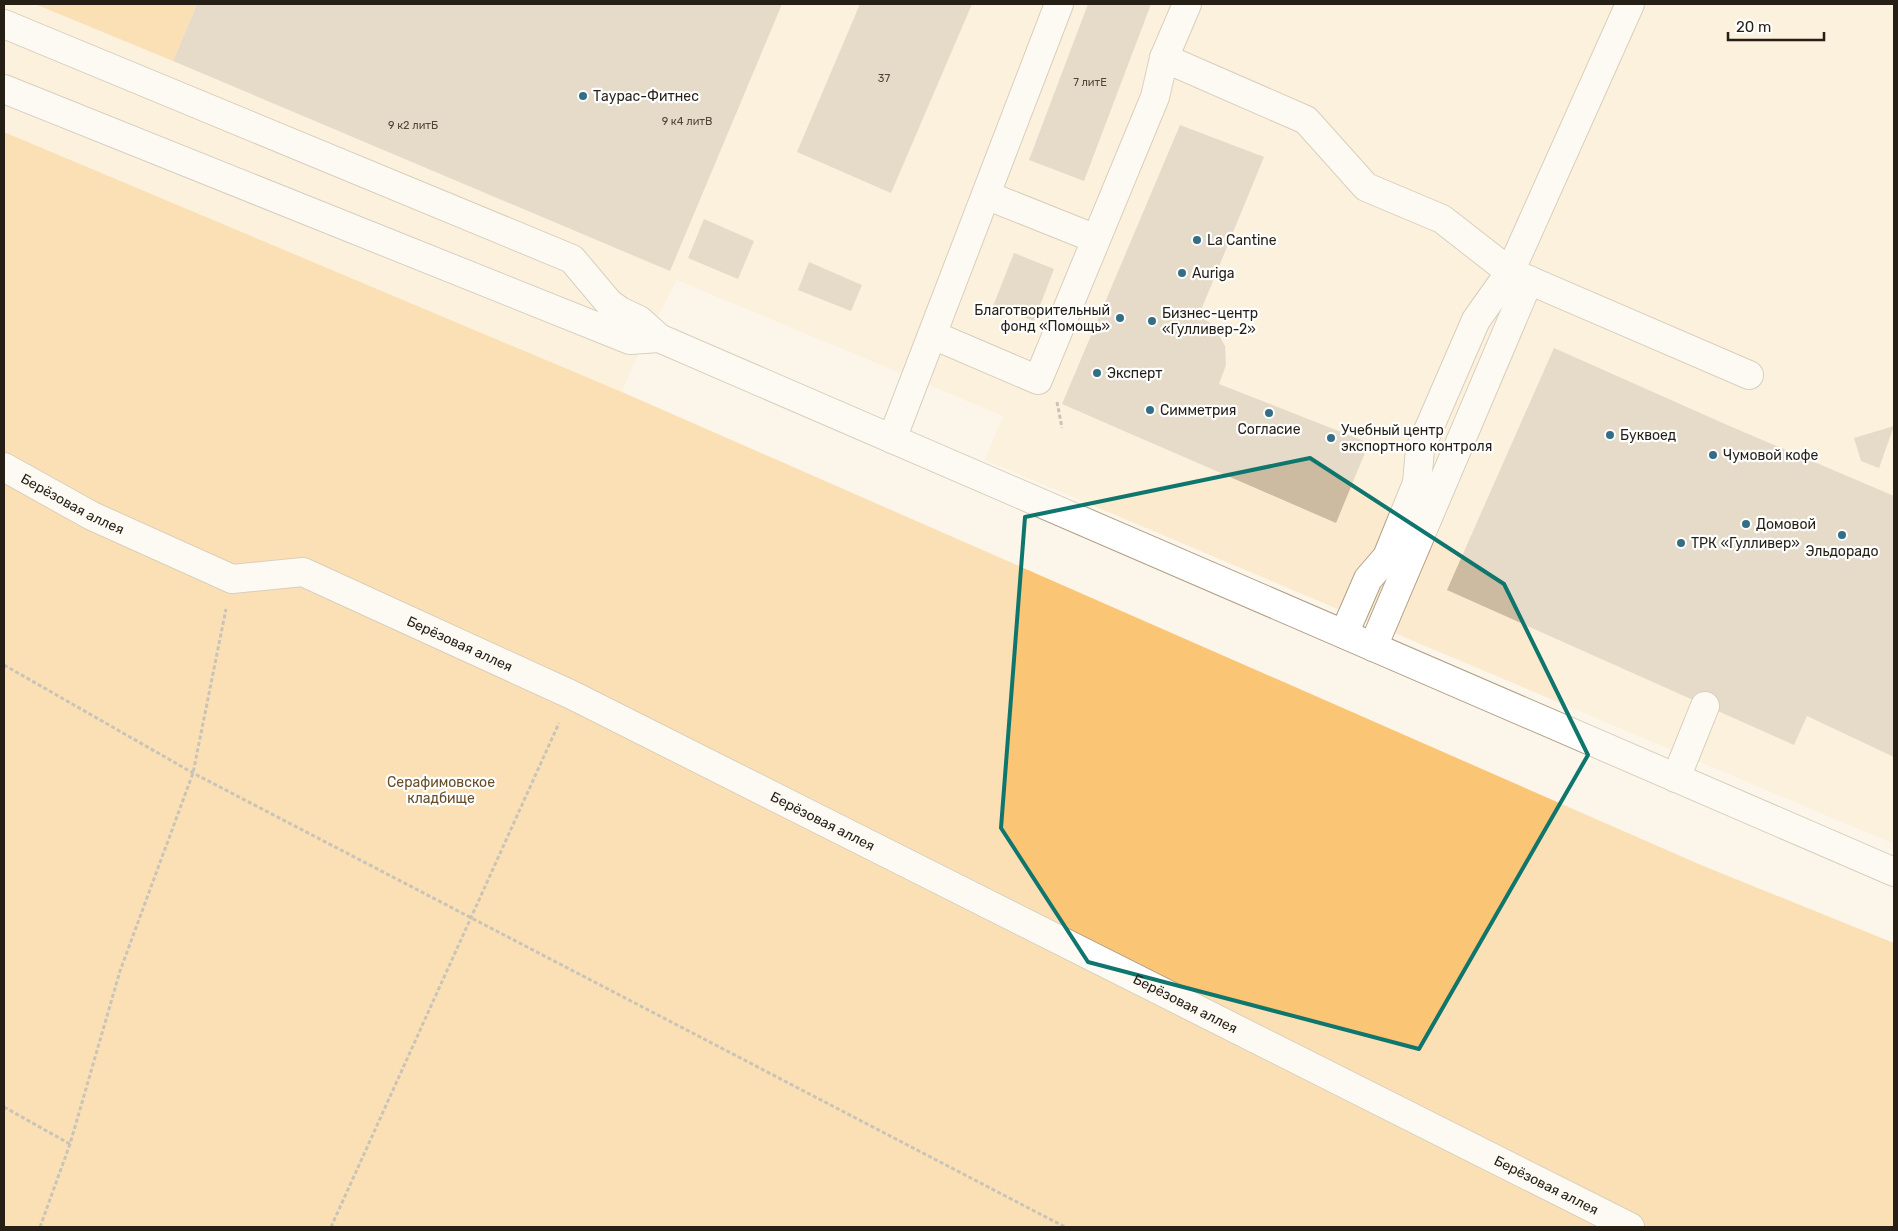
<svg xmlns="http://www.w3.org/2000/svg" width="1898" height="1231" font-family="Rubik,sans-serif">
  <style>
    .built { fill: #fceacf }
    .green { fill: #fac676 }
    .building { fill: #ccbaa1 }
    .lines { fill: none; stroke-linecap: round; stroke-linejoin: round }
    .minor-casing { stroke: #b1a087; stroke-width: 30 }
    .path { stroke: #8e877d; stroke-width: 3; stroke-dasharray: 4 2.5; stroke-linecap: butt }
    .minor { stroke: #fff; stroke-width: 28 }
    .marked { fill: none; stroke: #0f766e; stroke-width: 4; stroke-linejoin: round }
    .poi-dot { fill: #336e86; stroke: #fff; stroke-width: 2 }
    .labels { text-anchor: middle; stroke-width: 4.5; stroke-linejoin: round; paint-order: stroke }
    .number-label { font-size: 11px; fill: #504638 }
    .poi-label { font-size: 14px; fill: #261f15; stroke: #fff; text-anchor: start }
    .street-label { font-size: 14px; fill: #261f15; stroke: #fff }
    .park-label { font-size: 14px; fill: #674e28; stroke: #fff }
  </style>
  <rect width="100%" height="100%" fill="#fcf5ea"/>
  <!-- built -->
  <path class="built" d="M4 4H1894V844L985 460 1003 416 677 280 636 358 622 392 4 132Z"/>
  <!-- green -->
  <g class="green">
    <path d="M35 4H197L173 61Z"/>
    <path d="M4 132 622 392 1701 865 1894 943V1227H4Z"/>
  </g>
  <!-- building -->
  <g class="building">
    <path d="M197 4H782L670 271 173 61Z"/>
    <path d="M860 4H972L891 193 797 152Z"/>
    <path d="M1088 4H1151L1084 181 1029 160Z"/>
    <path d="M1180 125 1264 157 1199 315 1214 326 1225 346 1226 365 1219 384 1369 443 1336 523 1062 404Z"/>
    <path d="M704 219 754 241 738 279 688 258Z"/>
    <path d="M1014 253 1054 269 1034 321 993 306Z"/>
    <path d="M809 262 862 285 851 311 798 290Z"/>
    <path d="M1554 348 1725 424 1894 496V757L1807 716 1794 745 1447 590Z"/>
    <path d="M1894 426 1879 468 1861 461 1854 438Z"/>
  </g>
  <g class="lines">
    <!-- minor casing -->
    <g class="minor-casing">
      <g id="minor">
        <path d="M4 24 572 259 609 303 620 311 639 320 659 338 1894 872"/>
        <path d="M1164 58 1306 120 1366 187 1442 219 1510 272 1749 375"/>
        <path d="M4 89 630 340 659 338"/>
        <path d="M986 195 1096 239"/>
        <path d="M933 335 1038 380 1155 97 1164 58 1187 4"/>
        <path d="M892 439 1059 4"/>
        <path id="s1" d="M4 467 92 516 232 579 303 572 572 695 1630 1227"/>
        <path d="M1344 634 1368 579 1387 557 1417 483 1420 449 1476 320 1510 272 1630 4"/>
        <path d="M1373 647 1529 280"/>
        <path d="M1676 778 1705 706"/>
      </g>
    </g>
    <!-- path -->
    <g class="path">
      <path d="M1057 402 1062 428"/>
      <path d="M4 665 193 773 1065 1227"/>
      <path d="M4 1107 70 1144"/>
      <path d="M40 1227 70 1144 120 971 193 773 226 609"/>
      <path d="M331 1227 559 723"/>
    </g>
    <!-- minor -->
    <use href="#minor" class="minor"/>
  </g>
  <!-- marked area -->
  <path d="M0 0H1898V1231H0ZM1310 458 1504 584 1588 755 1419 1049 1088 962 1001 828 1025 517Z" fill="#fcf5ea" fill-opacity=".55" fill-rule="evenodd"/>
  <path class="marked" d="M1310 458 1504 584 1588 755 1419 1049 1088 962 1001 828 1025 517Z"/>
  <!-- markers -->
  <g class="poi-dot">
    <circle cx="583" cy="96" r="5"/>
    <circle cx="1197" cy="240" r="5"/>
    <circle cx="1182" cy="273" r="5"/>
    <circle cx="1120" cy="318" r="5"/>
    <circle cx="1152" cy="321" r="5"/>
    <circle cx="1097" cy="373" r="5"/>
    <circle cx="1150" cy="410" r="5"/>
    <circle cx="1269" cy="413" r="5"/>
    <circle cx="1610" cy="435" r="5"/>
    <circle cx="1331" cy="438" r="5"/>
    <circle cx="1713" cy="455" r="5"/>
    <circle cx="1746" cy="524" r="5"/>
    <circle cx="1842" cy="535" r="5"/>
    <circle cx="1681" cy="543" r="5"/>
  </g>
  <g class="labels">
    <!-- number labels -->
    <g class="number-label">
      <text x="884" y="82">37</text>
      <text x="1090" y="86">7 литЕ</text>
      <text x="687" y="125">9 к4 литВ</text>
      <text x="413" y="129">9 к2 литБ</text>
    </g>
    <!-- poi labels -->
    <g class="poi-label">
      <text x="593" y="101">Таурас-Фитнес</text>
      <text x="1207" y="245">La Cantine</text>
      <text x="1192" y="278">Auriga</text>
      <text x="1110" y="315" text-anchor="end">Благотворительный<tspan x="1110" dy="16">фонд «Помощь»</tspan></text>
      <text x="1162" y="318">Бизнес-центр<tspan x="1162" dy="16">«Гулливер-2»</tspan></text>
      <text x="1107" y="378">Эксперт</text>
      <text x="1160" y="415">Симметрия</text>
      <text x="1269" y="434" text-anchor="middle">Согласие</text>
      <text x="1341" y="435">Учебный центр<tspan x="1341" dy="16">экспортного контроля</tspan></text>
      <text x="1620" y="440">Буквоед</text>
      <text x="1723" y="460">Чумовой кофе</text>
      <text x="1756" y="529">Домовой</text>
      <text x="1691" y="548">ТРК «Гулливер»</text>
      <text x="1842" y="556" text-anchor="middle">Эльдорадо</text>
    </g>
    <!-- street labels -->
    <g class="street-label">
      <text dy="5" stroke="none"><textPath href="#s1" startOffset="78">Берёзовая аллея</textPath></text>
      <text dy="5" stroke="none"><textPath href="#s1" startOffset="498">Берёзовая аллея</textPath></text>
      <text dy="5" stroke="none"><textPath href="#s1" startOffset="902">Берёзовая аллея</textPath></text>
      <text dy="5" stroke="none"><textPath href="#s1" startOffset="1308">Берёзовая аллея</textPath></text>
      <text dy="5" stroke="none"><textPath href="#s1" startOffset="1712">Берёзовая аллея</textPath></text>
    </g>
    <!-- park labels -->
    <g class="park-label">
      <text x="441" y="787">Серафимовское<tspan x="441" dy="16">кладбище</tspan></text>
    </g>
  </g>
  <!-- border -->
  <rect width="1898" height="1231" fill="none" stroke="#261f15" stroke-width="10"/>
  <!-- scale -->
  <path d="M1728 32v8h96v-8" fill="none" stroke="#261f15" stroke-width="2.5"/>
  <text x="1736" y="32" font-size="15" fill="#261f15" stroke="#ffffff" stroke-width="4" paint-order="stroke">20 m</text>
</svg>
